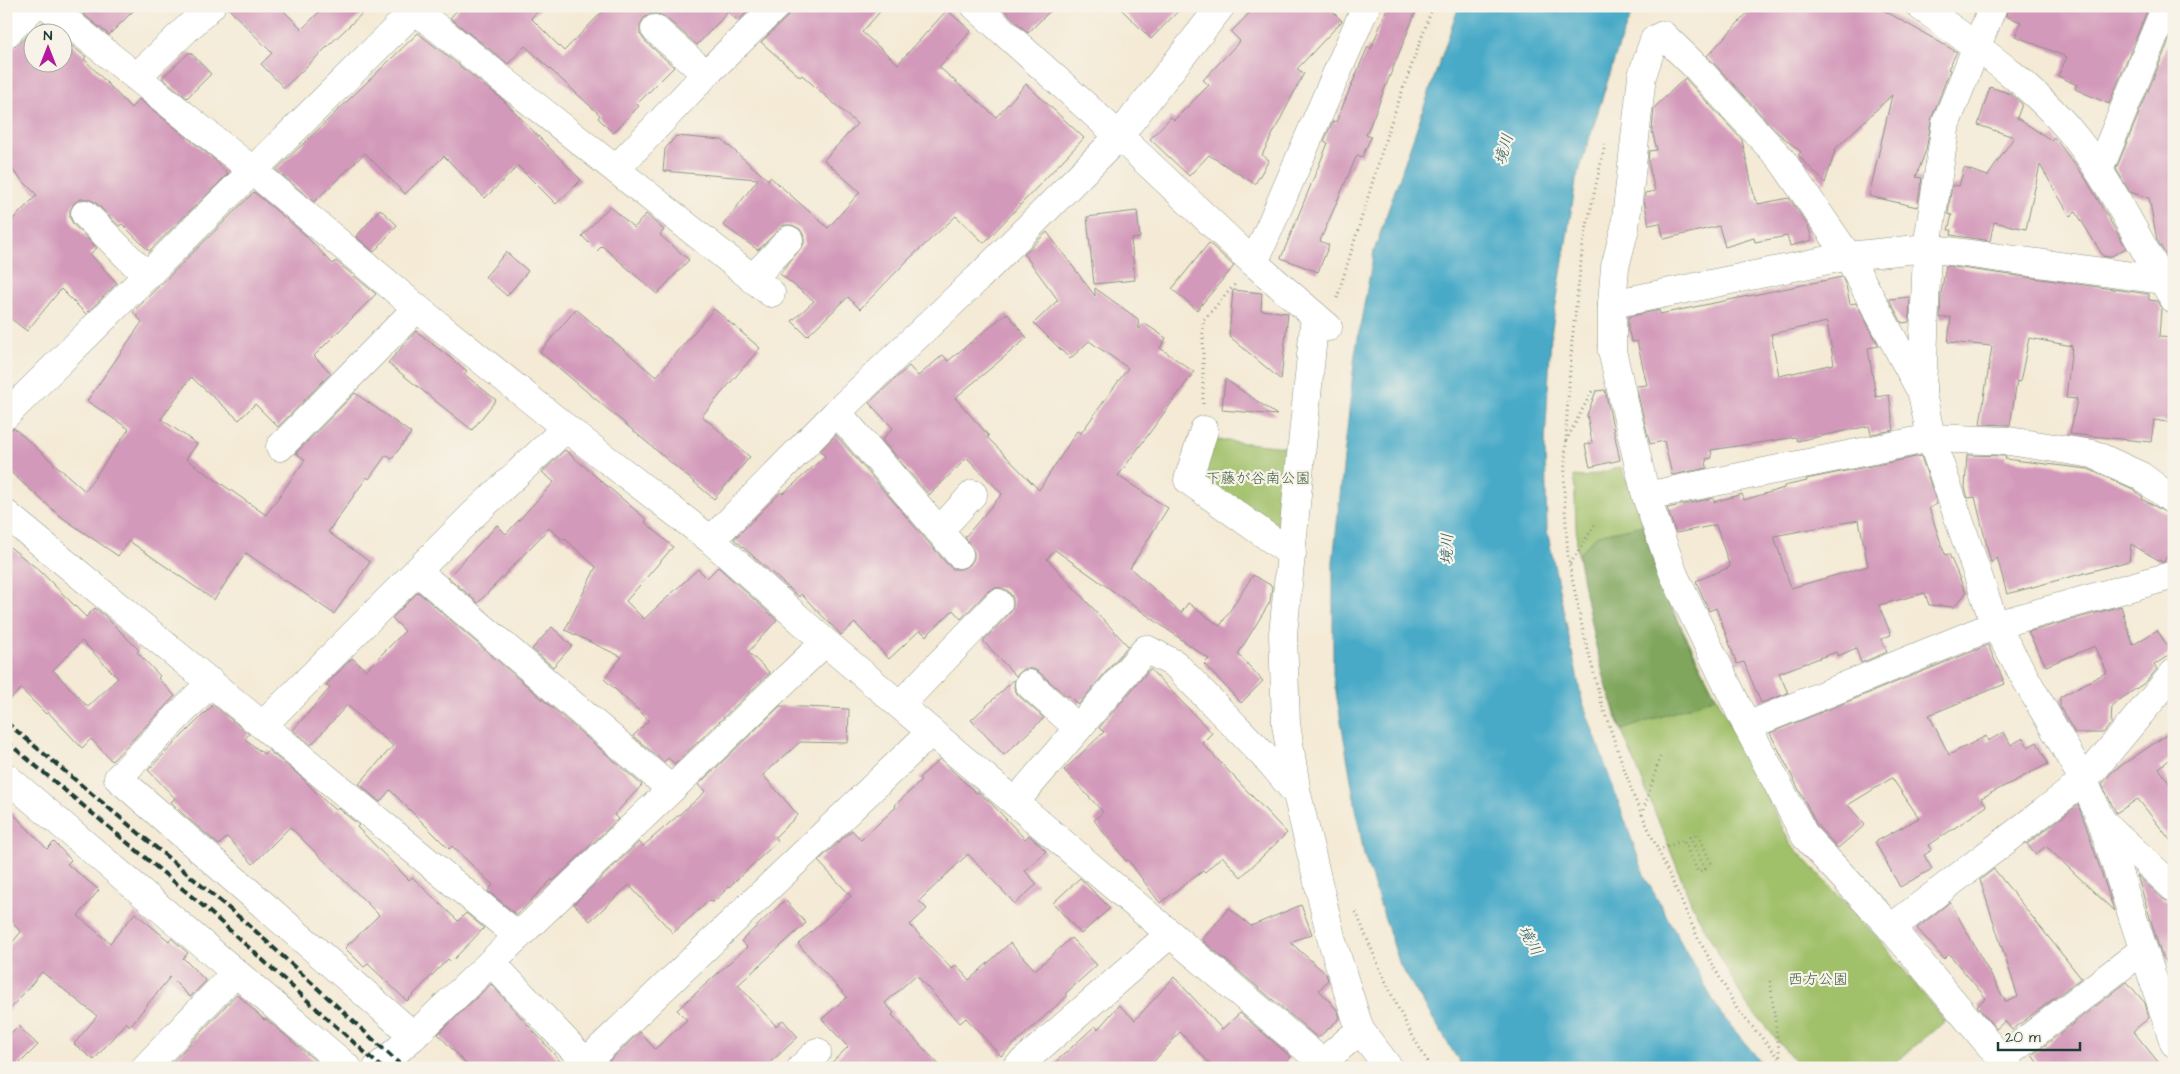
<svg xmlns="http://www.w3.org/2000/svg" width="2180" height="1074" font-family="'Architects Daughter','Klee One',sans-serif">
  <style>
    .green { fill: #a0c069; stroke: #607e4e }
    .forest { fill: #80a65d; stroke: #507248 }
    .water { fill: #49aac8; stroke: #34747e }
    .building { fill: #d399ba; fill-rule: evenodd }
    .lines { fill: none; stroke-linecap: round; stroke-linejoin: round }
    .minor-casing { stroke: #8a9484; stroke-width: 29 }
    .path { stroke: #8a9484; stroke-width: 3; stroke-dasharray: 1 4; stroke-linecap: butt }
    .minor { stroke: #fff; stroke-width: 28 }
    .rail { stroke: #1f3d34; stroke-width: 4; stroke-dasharray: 8 4; stroke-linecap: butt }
    .labels { text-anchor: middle; stroke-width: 4.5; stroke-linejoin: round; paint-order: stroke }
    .park-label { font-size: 15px; fill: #3f5e41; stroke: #f7f3e8 }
    .water-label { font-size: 16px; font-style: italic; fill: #2c5e60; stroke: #f7f3e8 }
  </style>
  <rect width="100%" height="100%" fill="#f7f3e8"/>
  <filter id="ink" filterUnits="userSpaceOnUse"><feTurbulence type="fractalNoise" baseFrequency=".02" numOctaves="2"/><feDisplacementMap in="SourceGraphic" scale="10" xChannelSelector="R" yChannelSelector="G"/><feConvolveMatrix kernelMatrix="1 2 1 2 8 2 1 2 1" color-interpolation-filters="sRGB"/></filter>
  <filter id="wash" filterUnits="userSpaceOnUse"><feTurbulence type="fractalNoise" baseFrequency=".0096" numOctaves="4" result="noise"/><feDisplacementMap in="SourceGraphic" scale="20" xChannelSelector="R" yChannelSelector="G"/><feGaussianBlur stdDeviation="1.12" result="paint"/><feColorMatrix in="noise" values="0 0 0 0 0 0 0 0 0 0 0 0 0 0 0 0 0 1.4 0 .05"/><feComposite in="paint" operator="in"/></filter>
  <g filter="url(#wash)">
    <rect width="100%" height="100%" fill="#f4ead5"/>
    <!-- green -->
    <g class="green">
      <path d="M1207 439 1296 448 1287 541 1201 478Z"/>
      <path d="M1621 467 1637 503 1660 584 1790 843 1878 938 1945 1021 1889 1068H1801L1746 1004 1693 907 1614 711 1594 639 1577 548 1574 476 1584 477Z"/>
    </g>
    <!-- forest -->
    <path class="forest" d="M1643 525 1660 584 1715 698 1622 730C1599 674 1589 614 1578 555L1597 535Z"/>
    <!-- water -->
    <path class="water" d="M1459 6H1635L1621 39 1576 181 1551 335 1545 444 1547 530 1582 700 1645 877 1720 1013 1766 1068H1463L1400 965 1364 855 1333 675V562L1355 354 1374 251Z"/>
    <g id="blocks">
      <!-- building -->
      <g class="building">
        <path d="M91 6H138L109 35 83 14Z"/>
        <path d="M226 6H279L302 29 325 6H370L284 88 261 64 272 53Z"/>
        <path d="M461 6H543L531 18 564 51 608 6H753L738 21 728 12 697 45 665 17 658 14H650L644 18 640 25V34L645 41 674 67 637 104 639 106 613 133 598 118 600 115 525 46 508 64 450 18Z"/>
        <path d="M791 6H885L862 32 898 64 947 10 971 31 939 67 996 117 1026 84 1084 138 984 243 956 216 909 259 860 309 848 297 807 336 792 321 814 301 780 274 804 244V236L800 229 792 225H784L758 250 723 225 758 179 663 171 665 149 676 136 722 140 768 180 770 177 828 228 860 192 824 160 857 124 802 75 800 77 761 42 787 17Z"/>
        <path d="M1000 6H1055L1028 33Z"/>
        <path d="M1118 6H1183L1151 39Z"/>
        <path d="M1256 6H1327L1342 21 1297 69 1304 73 1262 155 1269 160 1255 184 1209 155 1189 176 1150 139 1171 117 1174 120 1209 85 1203 80 1240 41 1231 32Z"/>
        <path d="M1388 6H1418L1366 135 1371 137 1362 157 1357 155 1320 241 1329 245 1318 272 1281 258 1328 143 1324 141 1333 121 1336 122 1368 46 1371 49Z"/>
        <path d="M1754 6H1876L1957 52 1948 69 1950 70 1932 117 1926 150 1916 177 1922 178 1917 207 1869 196 1892 95 1836 148 1825 183 1798 155 1801 152 1779 134 1707 56Z"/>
        <path d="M2008 6H2149L2109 104 2075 89 2077 85 2058 76 2067 57 2015 36 2021 22 2006 16Z"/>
        <path d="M43 22 56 32H32V62H62V38L86 57 84 59 131 108 139 99 213 158 228 174 149 251 122 224 119 226 96 203 89 199H81L74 203 70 210V218L74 225 97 248 90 254 117 283 86 314 61 289 27 331 6 315V226L37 195 6 164V49L17 45Z"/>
        <path d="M2174 28V269L2157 240 2149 198 2130 192 2116 169Z"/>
        <path d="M418 33 503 100 581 180 556 204 518 166 485 198 444 156 405 194 365 153 314 202 276 170Z"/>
        <path d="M190 52 211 74 187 98 162 78Z"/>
        <path d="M1685 78 1742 140 1755 200H1757L1758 204 1789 198 1808 226 1812 240 1790 246 1787 236 1755 242 1754 238 1725 247 1719 226 1664 239 1660 223 1649 225 1644 200 1645 193 1655 191 1648 162 1649 151 1657 150 1652 131 1654 108Z"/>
        <path d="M1990 87 2011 94 2022 104 2017 118 2051 140 2054 137 2085 178 2126 248 2110 257 2103 256 2076 212 2070 216 2040 165 2026 229 1994 222 1990 241 1951 235 1952 230H1948L1952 215 1948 214 1952 185 1959 186 1964 168 1988 176 2014 137 1978 125Z"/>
        <path d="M254 192 303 233 333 264 336 261 376 294 314 356 331 373 278 427 255 404 239 420 191 377 161 419 197 444 186 459 266 515 305 460 296 453 355 393 411 433 392 459 386 455 369 479 367 477 328 532 370 562 334 614 246 553 214 600 129 541 118 556 60 516 6 468V430L14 428 85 491 129 429 87 401 142 322 133 312Z"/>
        <path d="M610 206 634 228 646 214 664 230 660 235 689 260 657 294 602 246 597 251 582 236Z"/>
        <path d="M380 209 397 225 374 252 356 237Z"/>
        <path d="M1137 211 1140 238 1131 239 1135 280 1094 284 1087 217Z"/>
        <path d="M1047 232 1095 296V288L1138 319 1139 329 1144 323 1166 338 1160 348 1194 372 1118 476 1168 508 1130 568 1181 613 1188 603 1220 626 1253 575 1272 586 1270 602 1238 654 1263 681 1241 703 1204 664 1209 659 1055 550 1047 559 1128 646 1078 705 1068 695 1067 697 1039 672 1033 669H1024L1016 676 983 641 1009 614 1013 607V598L1008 591 1002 588H994L987 592 961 619 953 610 926 636 920 630 889 659 855 623 841 635 801 594 799 597 734 539 781 492 783 494 825 456 820 451 836 435 947 564 953 569H961L970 565 974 559V552L965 537 1002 494 967 458 929 495 882 440 893 428 869 403 909 366 918 376 943 355 948 361 1007 313 1027 338 955 398 989 436 987 437 1039 490 1077 431 1081 433 1128 368 1089 341 1070 359 1034 323 1058 300 1024 254Z"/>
        <path d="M1209 243 1234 266 1197 310 1172 289Z"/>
        <path d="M506 252 528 271 507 296 485 277Z"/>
        <path d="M1946 266 2149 294V300L2157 301 2161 308 2159 337 2174 338V423L2154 420 2151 442 2070 434 2077 399 2066 398 2072 346 2029 338 2020 382 2017 381 2010 425 1980 424 1992 346 1948 342 1951 317 1940 318 1941 293Z"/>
        <path d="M1842 277 1846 286 1850 304 1856 303 1879 346 1868 348 1876 397 1889 395 1894 430 1871 434 1869 426 1797 441 1796 437 1711 450 1712 458 1706 459 1707 468 1672 475 1664 441 1650 444 1636 386 1647 385 1637 341 1632 342 1628 330V317L1659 310 1660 314ZM1827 322 1834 364 1779 376 1771 334Z"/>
        <path d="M1233 290 1262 293 1261 310 1288 313 1281 380 1229 336Z"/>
        <path d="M1910 297 1909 322 1902 323 1889 299Z"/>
        <path d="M576 309 656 377 714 309 760 348 702 416 750 457 714 499 540 352Z"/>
        <path d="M416 331 467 371 464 374 496 400 472 430 388 363Z"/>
        <path d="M1225 379 1277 415 1222 410Z"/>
        <path d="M1605 390 1620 460 1590 467 1585 445 1592 443 1587 415 1596 391Z"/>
        <path d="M565 450 647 520 645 522 673 547 626 601 644 619 698 569 707 578 718 567 777 620 748 652 770 673 675 764 668 758 664 762 633 736 649 720 604 679 622 657 565 630 596 567 564 538 563 540 549 528 478 603 448 577 497 525 506 534 554 482 542 472Z"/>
        <path d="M1967 455 2006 456 2005 459 2088 469 2133 489 2143 497 2142 499 2174 517V545L2164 562H2162L2131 544 2129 561 2007 594 1997 557 1991 563 1975 497 1968 498 1965 488Z"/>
        <path d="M1921 456 1937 504 1929 508 1945 555 1949 554 1966 593 1954 607 1929 605 1925 593 1879 605 1891 635 1881 639 1887 652 1861 663 1856 648 1838 656 1836 652 1779 673 1788 693 1761 703 1744 662 1737 664 1716 608 1709 611 1696 581 1730 567 1716 525 1676 533 1667 508 1714 498V502L1742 494 1744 500 1784 488V486L1807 481 1806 479ZM1859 520 1868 566 1791 588 1774 536Z"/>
        <path d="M6 544 39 570 86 617 95 608 104 615 139 650 137 652 160 676 158 678 175 696 112 761 91 739 82 748 48 712 46 714 21 689 6 703ZM82 641 118 678 88 707 53 670Z"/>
        <path d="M418 592 642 785 614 815 618 819 553 881 552 879 517 915 488 891 493 885 452 846 449 849 390 790 380 802 359 784 393 746 347 705 311 745 293 730 330 688 326 685 352 658 366 670 405 631 392 618Z"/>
        <path d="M2121 606 2133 645 2157 630 2172 653 2154 665 2157 669 2146 682 2112 705 2111 724 2103 733H2075L2060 707V697L2107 672 2095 646 2046 666 2028 632Z"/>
        <path d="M552 627 572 646 553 667 532 649Z"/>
        <path d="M1988 645 2005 684 1929 715 1949 755 1986 736 1988 741 2004 732 2011 745 2023 738 2028 747 2037 742 2048 764 1981 798 1987 806 1929 845 1932 850 1924 855 1932 869 1900 887 1875 842 1919 818 1892 778 1848 805 1865 825 1838 848 1817 825 1770 733Z"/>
        <path d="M1150 669 1212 733 1202 743 1287 833 1241 877 1222 856 1205 872 1203 871 1160 903 1128 860 1126 861 1094 820 1103 812 1064 770 1104 732 1099 728Z"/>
        <path d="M1015 679 1014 688 1018 695 1044 718 1004 755 971 720Z"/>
        <path d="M213 705 249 734 245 739 264 754 268 750 300 776 327 803 335 810 338 808 359 825 357 827 409 880 412 877 458 921 466 913 484 928 451 962 448 959 407 1001 368 964 364 967 345 948 379 915 290 827 253 864 227 837 219 845 183 814 171 802 175 798 148 770Z"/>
        <path d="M780 706 849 709 848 743 800 742 763 775 798 815 775 837 778 841 713 902 710 900 673 933 629 885 590 921 574 904 639 842 643 846 703 794 705 791 698 785Z"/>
        <path d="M2174 730V756L2159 768 2174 791V845L2138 799 2116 813 2102 784 2113 771Z"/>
        <path d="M940 759 976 793 978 792 991 803 1025 839 1029 835 1046 851 1025 871 1037 884 1015 904 968 854 919 901 927 909 910 925 952 969 956 965 969 980 1010 943 1035 970 1071 938 1097 965 1065 994 1067 996 1001 1056 966 1018 960 1023 916 975 885 1003 894 1013 892 1015 942 1068H826L848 1047 822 1019 847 997 798 944 851 896 818 861 852 830 861 840 896 807 895 805 921 781 919 778Z"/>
        <path d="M2078 805 2086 826 2114 911 2046 846 2036 854 2027 844Z"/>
        <path d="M6 806 47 849 54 842 71 860 67 864 99 890 78 916 110 943 135 913 169 941 171 938 188 953 183 958 206 981 190 997 170 977 130 1026 126 1022 94 1060 74 1044 97 1016 42 972 6 1014V950L21 932 6 917Z"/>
        <path d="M1994 869 2081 978 2012 1030 2005 1021 1996 1029 1977 1006 1986 998 1949 954 1944 959 1917 928 1950 902 2006 1002 2018 997 1980 880Z"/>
        <path d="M2137 875 2163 899 2174 904V968L2162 957Z"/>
        <path d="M1080 878 1110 908 1081 934 1053 903Z"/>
        <path d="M785 900 806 923 738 985 776 1026 783 1020 798 1037 764 1068H606V1064L640 1032 655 1049 687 1020 677 1010 747 947 741 941Z"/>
        <path d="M1301 905 1312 934 1290 942 1326 974 1328 980 1319 990 1338 1011 1340 1018 1318 1038 1202 940 1229 908 1251 926Z"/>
        <path d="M1174 977 1222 1029 1240 1013 1291 1057 1280 1068H1214L1180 1032 1148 1068H1049L1095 1026 1098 1029 1119 1005 1135 1020Z"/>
        <path d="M2127 982 2145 1003 2149 1018 2133 1031 2163 1068H2041L2032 1055Z"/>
        <path d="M491 984 546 1045 566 1068H470L438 1034Z"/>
        <path d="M237 994 264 1020 266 1019 324 1068H167Z"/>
        <path d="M18 1026 38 1045 15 1068H6V1038Z"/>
      </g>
    </g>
  </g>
  <g filter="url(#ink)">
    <use href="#blocks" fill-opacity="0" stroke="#8a9484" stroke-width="1"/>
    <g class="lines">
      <!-- minor casing -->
      <g class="minor-casing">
        <g id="minor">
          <path d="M48 6 252 170 417 308 566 428 711 540 825 642 1323 1063"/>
          <path d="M975 6 1119 136 1254 263 1328 327"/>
          <path d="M1920 6C1976 46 2037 87 2079 142 2116 191 2141 248 2174 299"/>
          <path d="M1993 6 1946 123 1927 248 1922 393 1931 438 1995 625 2084 781 2101 820 2174 1043"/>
          <path d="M415 10 771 293"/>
          <path d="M655 29 706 74"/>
          <path d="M6 34 34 6"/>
          <path d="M136 77 211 6"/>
          <path d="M616 169 706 74 776 6"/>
          <path d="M2099 170 2166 6"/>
          <path d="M85 214 147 276"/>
          <path d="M1254 263 1366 6"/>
          <path d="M752 279 789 240"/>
          <path d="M1612 304 1848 256 1927 248 2162 280"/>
          <path d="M1315 316 1283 634 1286 724 1297 794 1332 941 1360 1030 1389 1068"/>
          <path d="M1922 393 1848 256 1781 159 1697 68 1663 35 1654 40 1642 76 1625 228 1615 267 1612 304V351L1646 496 1674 575 1747 726 1805 836 1891 928 2009 1068"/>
          <path d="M837 412 959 554"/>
          <path d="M6 415 419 6"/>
          <path d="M1204 430 1188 480 1292 554"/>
          <path d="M280 447 417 308"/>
          <path d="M1646 496 1931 438 2009 441 2093 454 2141 476 2174 501"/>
          <path d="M6 514 518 936"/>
          <path d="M939 531 973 494"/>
          <path d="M711 540 837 412 978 278 1119 136 1221 6"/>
          <path d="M417 571 671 789"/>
          <path d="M211 682 118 778 414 1036"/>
          <path d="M1029 684 1078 728"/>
          <path d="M900 705 998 603"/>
          <path d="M263 725 474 514 566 428"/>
          <path d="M1747 726 1995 625 2174 575"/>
          <path d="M6 777 348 1068"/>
          <path d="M1015 802 1146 649 1175 664 1272 764 1296 793"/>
          <path d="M2102 821 2174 888"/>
          <path d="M1891 928 2084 781 2174 673"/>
          <path d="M491 962 591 1068"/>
          <path d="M2001 1059 2143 950"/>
          <path d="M586 1062 931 732"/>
          <path d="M145 1068 235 973"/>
          <path d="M377 1068 414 1036 825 642"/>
          <path d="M801 1068 817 1052"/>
          <path d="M1016 1068 1170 934"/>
          <path d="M1316 1068 1360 1030"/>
        </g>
      </g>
      <!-- path -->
      <g class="path">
        <path d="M1605 144 1583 244 1572 341 1567 414 1564 491 1568 558 1583 631 1602 705 1634 797 1698 938 1737 1009 1788 1068"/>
        <path d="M1337 298 1389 128 1433 6"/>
        <path d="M1203 404V321L1236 283"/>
        <path d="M1566 441 1592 391"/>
        <path d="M1570 564 1596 523"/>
        <path d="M1642 815 1660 757"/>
        <path d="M1658 851 1683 840 1698 872 1705 869 1690 837 1698 834 1712 865"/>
        <path d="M1356 912C1378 965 1400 1019 1432 1068"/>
        <path d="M1770 981 1780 1057"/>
      </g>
      <!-- minor -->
      <use href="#minor" class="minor"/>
      <!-- rail -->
      <g class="rail">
        <path d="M6 722 251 927 404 1068"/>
        <path d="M6 741 203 906 382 1068"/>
      </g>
    </g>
  </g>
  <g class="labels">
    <!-- park labels -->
    <g class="park-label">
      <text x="1258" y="483">下藤が谷南公園</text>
      <text x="1818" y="984">西方公園</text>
    </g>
    <!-- water labels -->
    <g class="water-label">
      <text transform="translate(1503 149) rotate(-74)" y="6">境川</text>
      <text transform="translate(1446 549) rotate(-88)" y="6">境川</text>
      <text transform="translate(1531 940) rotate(61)" y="6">境川</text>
    </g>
  </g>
  <!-- margin -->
  <rect width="2180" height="1074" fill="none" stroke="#f7f3e8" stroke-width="25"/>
  <!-- north arrow -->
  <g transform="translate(48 48)"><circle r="24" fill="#f7f3e8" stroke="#a1aaa0"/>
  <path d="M0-4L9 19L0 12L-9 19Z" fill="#b5179e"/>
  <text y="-8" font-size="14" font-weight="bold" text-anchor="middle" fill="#1f3d34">N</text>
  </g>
  <!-- scale -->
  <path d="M1998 1042v8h82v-8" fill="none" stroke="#1f3d34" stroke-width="2.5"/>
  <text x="2005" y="1042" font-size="15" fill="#1f3d34" stroke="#f7f3e8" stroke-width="4" paint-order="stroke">20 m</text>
</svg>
